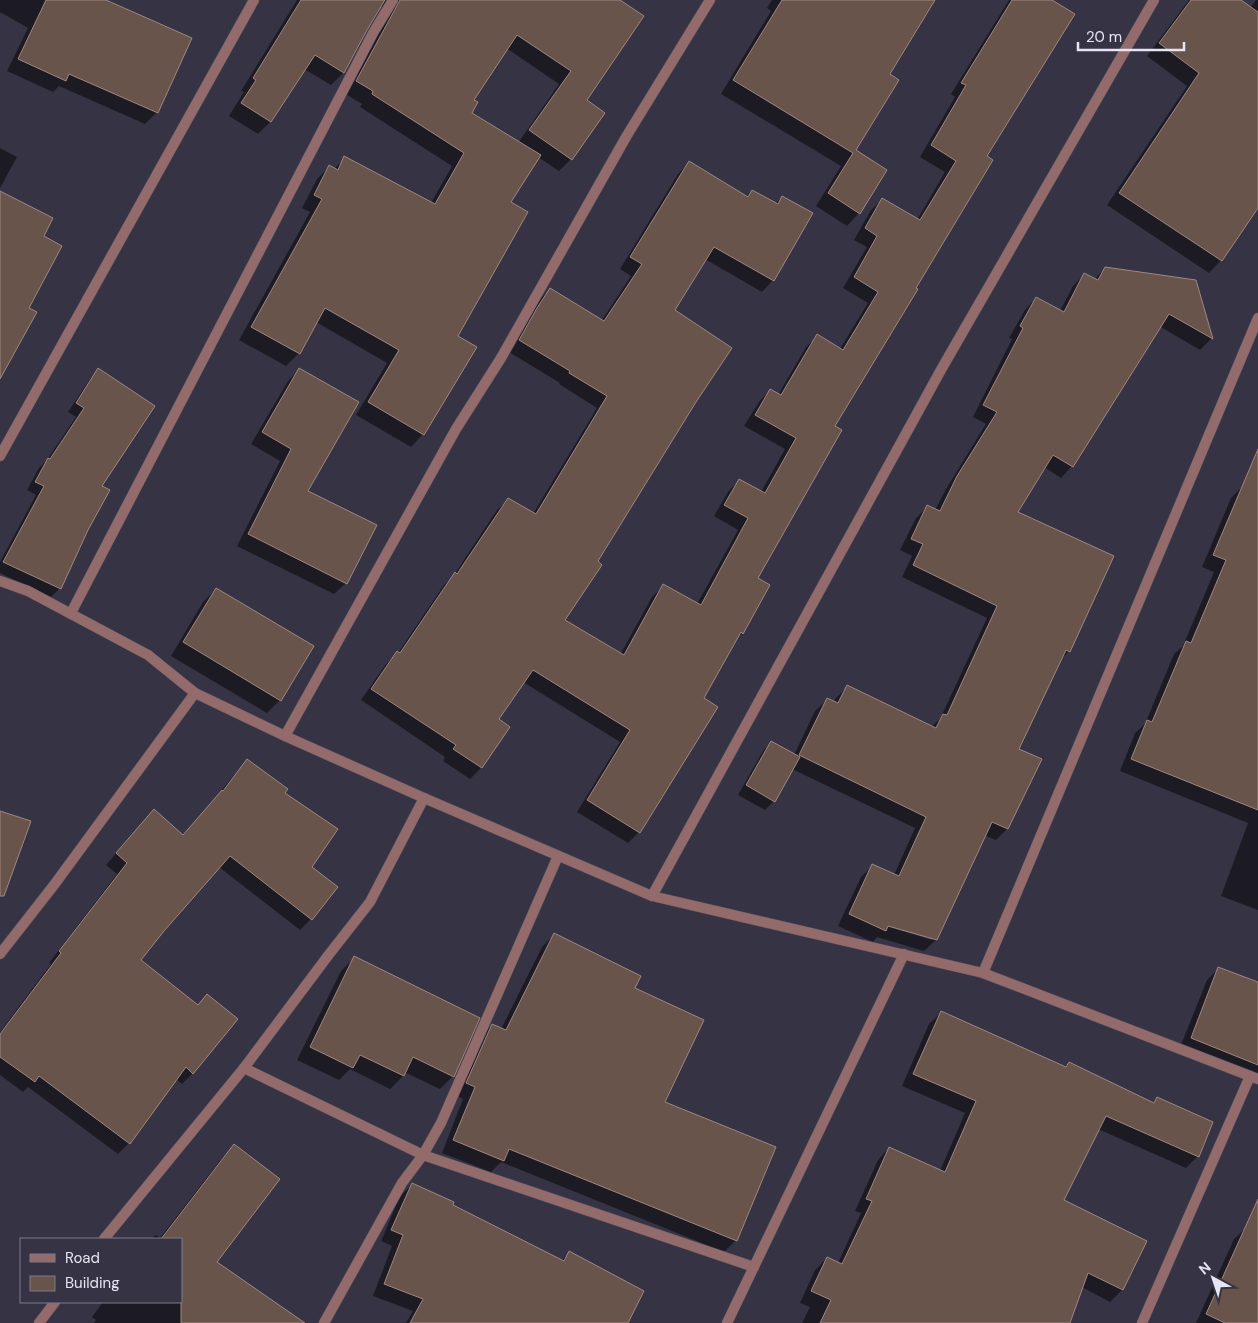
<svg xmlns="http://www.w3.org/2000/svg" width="1258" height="1323" font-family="'DM Sans',sans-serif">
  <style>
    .shadow { fill: #0007; fill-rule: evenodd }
    .building { fill: #69544c; stroke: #9f877f }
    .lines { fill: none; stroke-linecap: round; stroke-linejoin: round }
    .street-casing { stroke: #524f61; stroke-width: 11 }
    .street { stroke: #936b6a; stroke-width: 10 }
  </style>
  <rect width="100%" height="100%" fill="#363345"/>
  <!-- shadow -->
  <g class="shadow">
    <path d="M0 0H103L157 112 145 124 59 86 53 92 7 71 28 28 0 12Z"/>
    <path d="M297 0H618L585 100 571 159 559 171 538 157 509 203 456 337 423 434 411 447 356 415 387 363 316 322 299 353 286 366 239 340 310 212 302 208 317 179 329 167 334 169 345 158 431 203 452 166 360 107 362 104 344 93 387 9 380 5 366 29 343 73 331 85 304 69 270 122 258 134 229 116 244 92 241 91ZM506 48 559 84 518 143 470 113 472 100Z"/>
    <path d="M772 0H934L888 75 854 151 859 213 847 226 816 206 841 166 721 94 771 11 767 8Z"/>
    <path d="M1009 0H1049L985 157 914 289 834 427 756 578 742 633 734 641 703 699 639 832 628 843 577 812 620 742 523 682 497 720 508 727 481 768 470 779 443 761 445 757 361 700 386 664 397 653H398L444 585 454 575 497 510 509 499 533 514 597 408 559 384 560 383 509 352 538 301 550 289 602 320 631 276 620 269 678 174 689 163 746 197 752 191 775 204 782 197 773 280 762 292 705 259 673 310 695 401 596 562 564 620 620 655 652 597 663 586 697 604 738 530 714 516 728 492 739 480 761 492 785 449 744 426 759 402 770 390 778 395 806 347 818 336 840 349 868 303 843 288 867 247 854 240 871 210 883 199 917 220 945 172 920 157 955 97 951 94Z"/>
    <path d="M1189 0H1239L1250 8 1256 0H1258V205L1221 260 1209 273 1107 205 1187 86 1147 56Z"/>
    <path d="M0 148 17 157 0 188Z"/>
    <path d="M1105 268 1195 281 1211 339 1200 350 1159 326 1072 466 1061 478 1044 467 1016 513 1069 651 1059 661 1017 749 1007 829 996 840 984 835 936 940 924 951 877 937 873 942 838 926 861 877 873 865 894 875 915 828 792 769 774 801 765 810 738 795 763 751 772 742 794 755 815 711 827 700 834 703 836 698 848 686 931 727 940 719 987 618 902 577 912 556 900 550 916 518 927 507 935 510 946 489 986 424 973 417 1012 339 1009 338 1025 310 1036 298 1060 311 1073 286 1084 275 1094 280ZM882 923 932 938V940L882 925Z"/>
    <path d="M300 369 306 491 346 583 334 594 237 546 280 461 251 444 288 381Z"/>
    <path d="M98 370 100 486 87 530 60 588 51 597 0 573V562L36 495 27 490 39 468 47 460 76 417 68 412 90 379Z"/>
    <path d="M1243 486 1258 492V910L1221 896 1248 823 1120 771 1135 733 1145 724 1174 654 1183 646 1214 572 1202 567 1231 498Z"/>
    <path d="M216 589 280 700 267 713 171 656 203 602Z"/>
    <path d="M248 761 284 793 310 867 311 919 300 930 219 867 163 930 140 961 197 1006 207 996 193 1073 182 1084 176 1079 129 1143 118 1154 28 1087 23 1092 0 1075V1032L51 964 49 963 117 874 106 865 143 822 182 836 237 772Z"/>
    <path d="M554 935 663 1102 736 1240 724 1252 501 1162 491 1172 442 1153 463 1099 455 1095 480 1037 492 1025 501 1029 542 947Z"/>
    <path d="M354 958 453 1076 440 1089 404 1072 403 1076 390 1089 350 1069 339 1080 297 1060 341 971Z"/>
    <path d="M1219 968 1257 983 1258 979V1073L1252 1079 1179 1050 1207 980Z"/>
    <path d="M941 1013 1064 1067 1069 1063 1152 1103 1157 1099 1212 1123 1198 1156 1186 1168 1098 1129 1063 1201 1145 1242 1122 1290 1110 1302 1082 1287 1068 1323H802L810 1307 800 1303 815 1270 827 1258 838 1263 861 1213 855 1211 878 1160 889 1148 940 1171 965 1113 902 1086 929 1024Z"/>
    <path d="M234 1146 215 1262 290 1323H94L96 1320 92 1317 103 1302H181V1239H151L156 1235 160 1238 222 1158Z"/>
    <path d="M412 1185 561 1261 569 1253 626 1323H406L413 1311 373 1296 392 1246 381 1241 400 1196Z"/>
    <path d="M1258 1224V1323H1196L1234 1239 1247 1227Z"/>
  </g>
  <!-- building -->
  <g class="building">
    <path d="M46 0H106L192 38 158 113 69 74 66 81 18 59Z"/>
    <path d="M301 0H385L367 30 344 73 315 55 271 122 241 103 256 80 253 78Z"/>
    <path d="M400 0H620L644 16 587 100 605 113 572 160 529 130 571 71 517 35 474 100 478 102 472 113 541 155 511 202 528 212 458 336 477 347 424 435 368 402 399 350 325 308 300 354 251 327 322 199 314 195 329 165 338 170 344 156 435 204 464 153 372 94 373 91 356 81Z"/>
    <path d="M782 0H935L890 74 899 80 856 150 887 170 860 214 828 193 853 153 733 80Z"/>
    <path d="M1012 0H1052L1075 14 987 156 993 160 916 288 918 289 835 426 842 430 758 578 770 585 743 634 741 632 704 698 718 707 640 833 587 800 630 730 533 670 499 719 510 727 482 768 453 749 456 745 371 689 397 651 400 653 455 572 457 574 508 498 536 514 607 396 569 373 570 371 519 340 537 308 550 288 604 321 642 264 630 257 689 161 748 197 752 190 778 204 782 196 813 213 774 281 714 247 675 310 732 348 696 402 598 561 602 565 565 620 624 655 663 584 701 605 748 518 724 505 739 479 765 493 796 438 755 415 770 389 781 395 817 334 843 350 878 292 854 277 877 236 865 228 882 198 920 220 956 161 931 145 966 85 961 83Z"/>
    <path d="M1191 0H1241L1258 12V208L1222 261 1119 193 1199 73 1159 43Z"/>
    <path d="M0 191 53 218 44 236 62 246 29 308 37 312 0 379Z"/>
    <path d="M1105 267 1196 280 1213 339 1169 314 1073 467 1053 455 1018 512 1114 556 1070 652 1066 650 1019 749 1042 759 1008 829 992 822 937 940 888 926 886 931 849 914 872 864 899 876 926 817 799 755 827 698 838 703 847 685 936 728 943 714 947 715 997 606 913 565 923 544 911 539 927 505 940 511 957 476 997 412 983 405 1023 328 1020 326 1036 297 1064 312 1084 273 1098 280Z"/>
    <path d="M98 368 155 406 102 486 110 490 88 530 61 589 3 562 44 486 35 482 48 458 50 459 84 408 76 403Z"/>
    <path d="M299 368 359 402 308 491 377 525 347 584 248 534 291 449 262 432Z"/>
    <path d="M1258 449V810L1131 759 1147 720 1152 722 1186 641 1191 643 1226 560 1213 555Z"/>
    <path d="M216 588 314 646 281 701 183 642Z"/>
    <path d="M771 741 800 757 775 802 746 785Z"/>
    <path d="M247 759 288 789 285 793 338 829 312 867 338 887 312 920 230 856 164 931 141 960 198 1005 207 994 238 1019 193 1074 186 1067 130 1144 39 1076 35 1082 0 1057V1034L61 953 59 951 127 863 116 853 154 809 183 835 222 790 223 791Z"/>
    <path d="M0 811 31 821 4 896H0Z"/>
    <path d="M554 933 641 976 635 988 704 1020 665 1102 776 1147 737 1241 509 1149 504 1161 453 1140 475 1087 466 1083 492 1024 506 1030Z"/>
    <path d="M354 956 480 1018 454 1077 413 1057 404 1076 360 1055 353 1068 310 1047Z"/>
    <path d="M1218 967 1258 982V1065L1191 1038Z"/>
    <path d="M941 1011 1066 1067 1069 1062 1154 1103 1157 1097 1213 1122 1199 1157 1106 1116 1064 1200 1147 1241 1123 1290 1088 1273 1070 1323H820L831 1300 811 1291 827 1257 842 1264 872 1201 866 1199 889 1147 945 1172 976 1101 913 1074Z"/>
    <path d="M234 1144 280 1179 217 1262 305 1323H181V1239H161Z"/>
    <path d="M412 1183 454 1202 453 1205 564 1261 569 1251 644 1291 628 1323H410L423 1299 384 1284 403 1235 391 1230Z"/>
    <path d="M1258 1199V1323H1225L1206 1314Z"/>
  </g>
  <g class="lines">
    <!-- street casing -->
    <g class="street-casing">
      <g id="street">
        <path d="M0 456 254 0"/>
        <path d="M0 581 28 591 148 655 195 693 285 736 424 798 652 896 983 973 1258 1079"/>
        <path d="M71 613 373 33 393 0"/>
        <path d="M285 736 456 429 501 358 626 137 710 0"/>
        <path d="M652 896 942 368 1154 0"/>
        <path d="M0 954 54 885 195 693"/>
        <path d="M983 973 1258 318"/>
        <path d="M244 1068 423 1155 754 1267"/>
        <path d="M104 1239 244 1068 327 957 370 902 424 798"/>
        <path d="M39 1323 55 1302"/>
        <path d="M324 1323 402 1183 423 1155 441 1123 558 856"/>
        <path d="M727 1323 904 954"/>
        <path d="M1142 1323 1250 1076"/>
      </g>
    </g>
    <!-- street -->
    <use href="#street" class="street"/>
  </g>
  <!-- legend -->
  <rect x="20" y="1238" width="162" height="65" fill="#363345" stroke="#7c7a8a"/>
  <rect x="30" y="1254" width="25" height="8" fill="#936b6a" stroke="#7c7a8a"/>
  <text x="65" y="1263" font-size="15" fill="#e6e5f1">Road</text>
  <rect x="30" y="1276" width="25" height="15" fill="#69544c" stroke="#7c7a8a"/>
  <text x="65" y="1288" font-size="15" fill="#e6e5f1">Building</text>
  <!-- north arrow -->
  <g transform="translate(1213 1278) rotate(320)" stroke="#363345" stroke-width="4" paint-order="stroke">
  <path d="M0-4L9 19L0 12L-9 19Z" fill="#e6e5f1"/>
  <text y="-8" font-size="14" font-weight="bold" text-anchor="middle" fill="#e6e5f1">N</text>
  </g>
  <!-- scale -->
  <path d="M1078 42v8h106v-8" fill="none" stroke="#e6e5f1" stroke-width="2.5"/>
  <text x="1086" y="42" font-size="15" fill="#e6e5f1" stroke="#363345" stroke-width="4" paint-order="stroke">20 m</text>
</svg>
